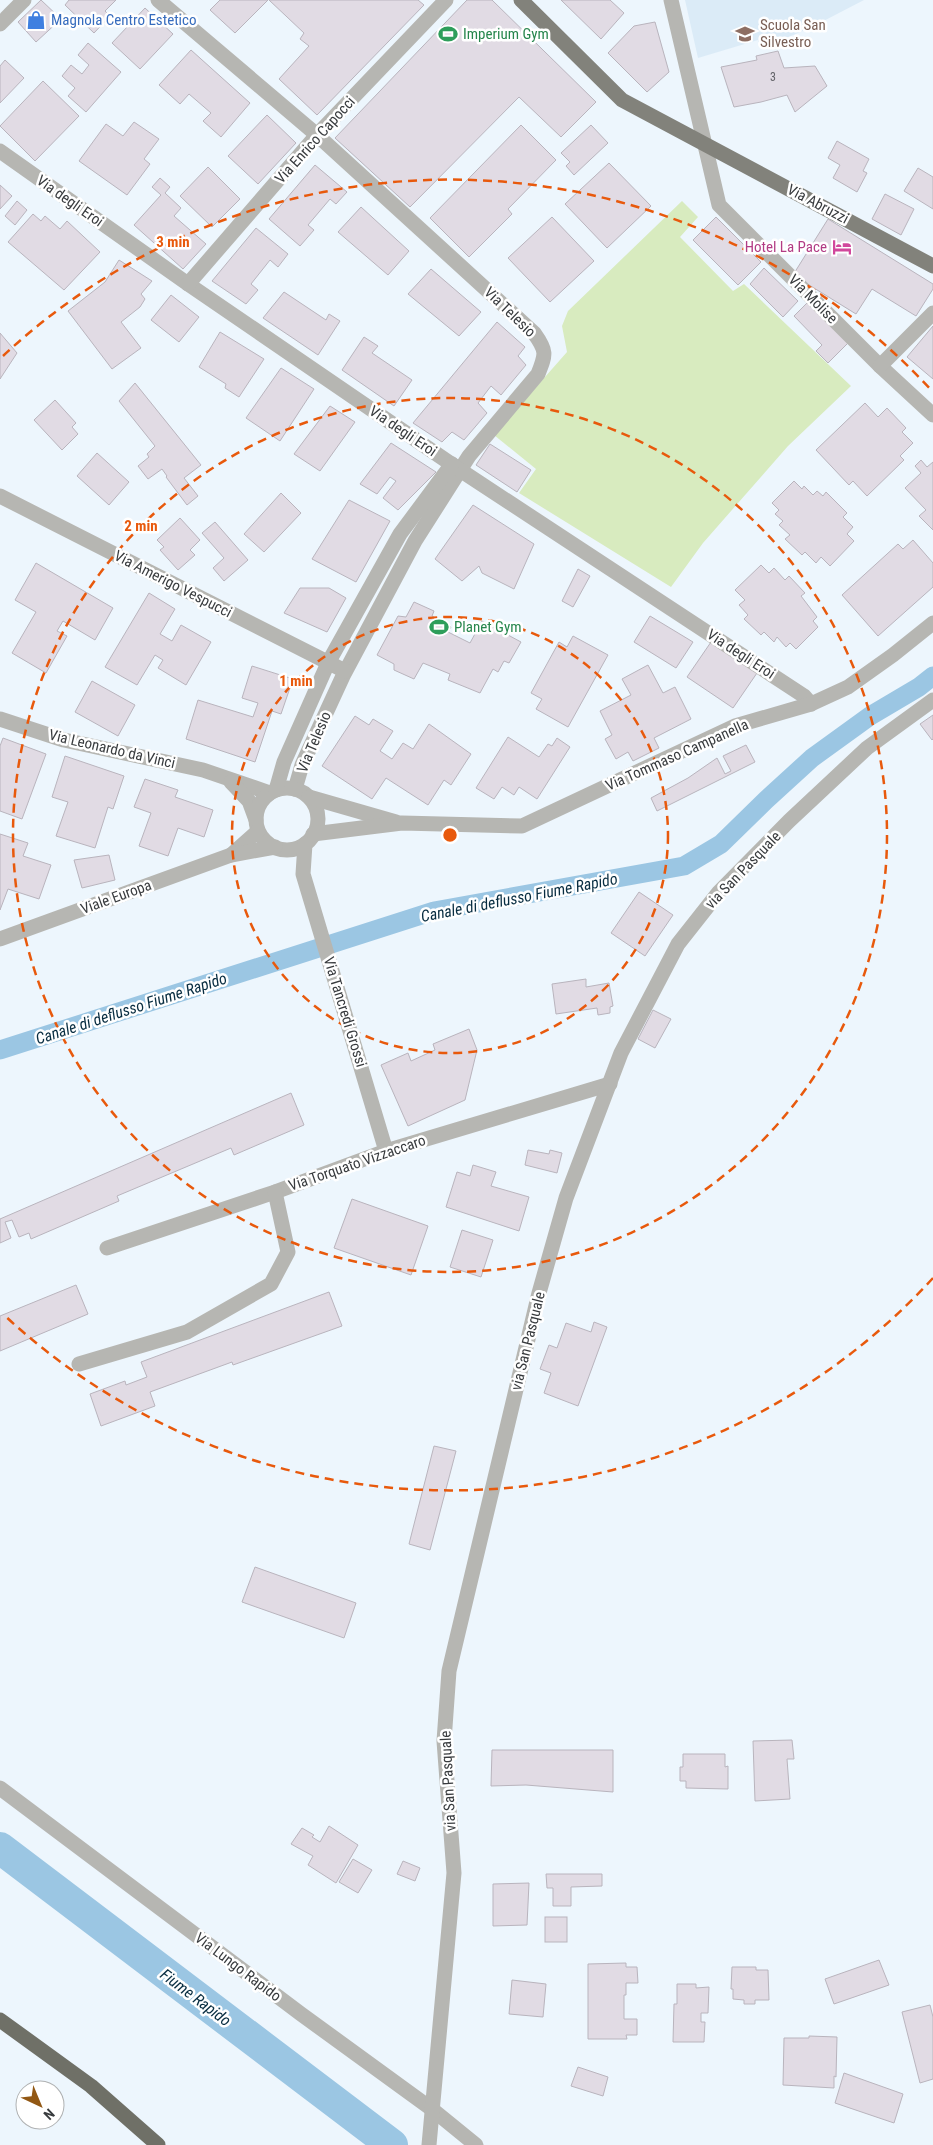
<svg xmlns="http://www.w3.org/2000/svg" width="933" height="2145" font-family="'Roboto Condensed',sans-serif">
  <style>
    .built { fill: #dbebf7 }
    .green { fill: #d8ebbf }
    .lines { fill: none; stroke-linecap: round; stroke-linejoin: round }
    .canal { stroke: #9bc6e3; stroke-width: 19 }
    .river { stroke: #9bc6e3; stroke-width: 32 }
    .building { fill: #e1dbe4; stroke: #b9b4bd }
    .minor { stroke: #b6b6b2; stroke-width: 15 }
    .major { stroke: #82827b; stroke-width: 15 }
    .highway { stroke: #6f7067; stroke-width: 15 }
    .ring { fill: none; stroke: #e8590c; stroke-width: 2.5; stroke-dasharray: 9 6 }
    .labels { text-anchor: middle; stroke-width: 5; stroke-linejoin: round; paint-order: stroke }
    .number-label { font-size: 12px; fill: #626368 }
    .shop-label { font-size: 15px; fill: #366cbe; stroke: #fff; text-anchor: start }
    .education-label { font-size: 15px; fill: #785e54; stroke: #fff; text-anchor: start }
    .leisure-label { font-size: 15px; fill: #27864d; stroke: #fff; text-anchor: start }
    .street-label { font-size: 15px; fill: #383b3e; stroke: #fff }
    .hotel-label { font-size: 15px; fill: #b23c85; stroke: #fff; text-anchor: end }
    .water-label { font-size: 16px; font-style: italic; fill: #082d41; stroke: #fff }
    .centre { fill: #e8590c; stroke: #fff; stroke-width: 2.5 }
    .ring-label { font-size: 15px; text-anchor: middle; font-weight: bold; fill: #e8590c; stroke: #fff; stroke-width: 5; stroke-linejoin: round; paint-order: stroke }
  </style>
  <rect width="100%" height="100%" fill="#edf6fd"/>
  <!-- built -->
  <path class="built" d="M685 0H864L810 28 762 48 758 40 698 58Z"/>
  <!-- green -->
  <path class="green" d="M682 201 698 217 680 237 733 291 744 284 851 386 788 446 703 543 671 587 519 493 536 469 494 435 567 352 562 326 568 311Z"/>
  <g class="lines">
    <!-- canal -->
    <path class="canal" d="M0 1050 434 911 684 866 721 844 766 800 812 758 870 716 919 687 933 676"/>
    <!-- river -->
    <path class="river" d="M0 1848 392 2145"/>
  </g>
  <!-- building -->
  <g class="building">
    <path d="M41 0 61 19 36 42 18 22Z"/>
    <path d="M69 0H116L105 11 110 16 94 33 65 5Z"/>
    <path d="M220 0H268L235 33 210 10Z"/>
    <path d="M269 0H418L424 5 317 115 279 79 309 46 300 39 304 33Z"/>
    <path d="M467 0H492L596 102 561 137 519 97 410 207 335 138Z"/>
    <path d="M561 0H610L624 13 601 39Z"/>
    <path d="M145 8 173 34 140 69 112 43Z"/>
    <path d="M655 22 669 72 647 92 608 53 634 26Z"/>
    <path d="M88 43 121 72 86 112 68 96 75 88 62 76 71 65 82 74 89 65 78 55Z"/>
    <path d="M191 50 250 103 221 137 203 121 211 113 189 94 180 104 159 85Z"/>
    <path d="M778 51 784 68 815 66 827 86 795 112 787 95 761 102 734 107 721 67 757 60 756 56Z"/>
    <path d="M5 60 24 78 0 103V66Z"/>
    <path d="M43 81 79 116 35 161 0 126Z"/>
    <path d="M267 115 296 143 258 184 228 156Z"/>
    <path d="M134 122 159 139 144 159 150 164 127 195 79 161 106 124 123 136Z"/>
    <path d="M521 125 556 160 508 209 512 214 469 257 430 218Z"/>
    <path d="M591 125 608 143 574 175 566 166 570 162 561 153Z"/>
    <path d="M837 141 869 159 863 171 867 173 857 192 833 178 840 165 828 158Z"/>
    <path d="M609 163 651 206 607 248 565 204Z"/>
    <path d="M315 165 347 192 336 204 330 199 308 225 314 230 300 246 269 219Z"/>
    <path d="M208 167 240 199 212 227 180 196Z"/>
    <path d="M918 168 933 177V209L904 191Z"/>
    <path d="M160 178 170 187 165 193 181 208 174 216 206 244 183 269 134 225 161 195 152 187Z"/>
    <path d="M0 185 12 196 0 209Z"/>
    <path d="M885 194 914 209 901 235 872 219Z"/>
    <path d="M17 201 27 210 15 225 5 216Z"/>
    <path d="M361 207 409 251 388 275 338 232Z"/>
    <path d="M33 214 41 221 45 216 60 229 67 221 100 252 64 290 8 242Z"/>
    <path d="M552 217 594 261 550 302 508 258Z"/>
    <path d="M716 217 761 262 738 285 693 240Z"/>
    <path d="M828 219 933 284V289L916 316 872 289 856 314 793 275Z"/>
    <path d="M256 228 288 254 278 267 270 260 251 284 258 290 246 304 212 281Z"/>
    <path d="M119 260 152 281 141 294 145 299 140 307 121 322 141 348 112 369 68 311 105 282Z"/>
    <path d="M764 268 798 301 783 317 750 284Z"/>
    <path d="M431 269 481 312 459 336 408 294Z"/>
    <path d="M284 292 326 320 329 314 340 321 318 355 263 318Z"/>
    <path d="M171 295 199 317 179 342 151 320Z"/>
    <path d="M809 301 849 342 828 363 816 351 822 345 794 316Z"/>
    <path d="M497 322 525 347 518 356 526 365 501 395 491 386 478 403 487 413 464 440 452 432 442 442 413 423Z"/>
    <path d="M933 326V379L907 357Z"/>
    <path d="M220 332 264 359 239 397 225 388 226 384 199 367Z"/>
    <path d="M0 333 17 353 0 379Z"/>
    <path d="M364 337 378 346 372 353 412 380 394 406 342 370Z"/>
    <path d="M281 368 314 389 280 441 246 418Z"/>
    <path d="M135 383 201 465 184 478 198 496 187 505 166 477 167 476 162 469 148 479 138 466 149 457 147 454 155 446 119 401Z"/>
    <path d="M55 400 76 423 72 427 78 434 62 450 34 420Z"/>
    <path d="M865 403 878 417 887 408 906 428 902 432 913 443 900 456 904 460 867 496 853 481 849 485 816 450Z"/>
    <path d="M330 406 355 422 320 471 294 454Z"/>
    <path d="M391 443 436 472 398 510 383 498 396 481 390 477 377 494 360 484Z"/>
    <path d="M490 444 531 470 517 492 476 465Z"/>
    <path d="M97 453 129 482 109 505 77 476Z"/>
    <path d="M921 460 927 467 933 462V530L919 516 926 510 905 488 921 473 915 466Z"/>
    <path d="M794 481 802 489 804 486 813 495 817 491 823 496 826 492 847 513 843 517 853 527 847 534 854 541 830 566 821 557 816 563 805 552 802 555 785 539 790 535 779 525 783 521 775 514 779 510 772 503Z"/>
    <path d="M281 493 301 513 264 552 244 534Z"/>
    <path d="M349 500 390 521 356 582 312 559Z"/>
    <path d="M473 505 534 544 514 589 482 573 479 566 462 581 435 559Z"/>
    <path d="M180 518 200 540 190 550 195 555 178 570 160 550 164 547 157 540Z"/>
    <path d="M215 522 248 560 224 581 213 568 224 558 202 533Z"/>
    <path d="M913 540 933 563V587L878 636 842 595 898 544 903 549Z"/>
    <path d="M36 563 113 608 95 640 63 621 57 631 67 636 46 673 12 653 36 612 15 600Z"/>
    <path d="M761 565 769 573 774 568 785 580 789 576 805 593 801 596 817 617 813 621 818 627 796 649 790 643 786 647 777 637 774 642 764 632 761 635 744 619 748 615 739 605 745 600 735 590Z"/>
    <path d="M578 569 590 576 573 607 562 601Z"/>
    <path d="M300 588H329L346 598 327 632 284 613Z"/>
    <path d="M149 593 175 609 160 634 172 641 181 625 211 642 186 685 158 668 163 660 155 655 137 685 105 667Z"/>
    <path d="M414 602 434 611 432 616 451 627 448 632 470 643 482 621 521 642 509 663 504 661 498 672 493 669 480 693 448 680 450 674 423 663 414 679 394 670V664L377 655 398 616 406 617Z"/>
    <path d="M650 616 693 642 676 668 634 642Z"/>
    <path d="M573 636 608 655 568 727 536 709 542 699 531 693 559 642 567 647Z"/>
    <path d="M711 642 757 673 733 708 687 677Z"/>
    <path d="M648 665 663 693 675 687 691 719 654 738 659 748 633 761 628 752 616 759 605 739 612 735 600 711 631 695 622 679Z"/>
    <path d="M252 666 293 679 281 714 272 711 255 762 186 739 198 700 253 717 258 703 242 698Z"/>
    <path d="M92 681 135 705 118 736 75 712Z"/>
    <path d="M933 715V739L932 740 920 724Z"/>
    <path d="M355 716 369 725 373 719 393 731 380 751 392 759 403 743 413 749 429 724 471 754 451 785 444 780 428 805 386 778 372 799 322 766Z"/>
    <path d="M508 737 539 757 548 744 552 746 557 738 570 747 537 799 519 787 514 795 502 787 494 799 476 788Z"/>
    <path d="M3 738 46 754 22 819 0 811V746Z"/>
    <path d="M746 745 755 762 657 811 651 798 688 778 717 758 725 774 731 771 723 756Z"/>
    <path d="M65 756 124 776 113 809 108 807 95 848 56 836 68 802 52 797Z"/>
    <path d="M145 779 178 790 175 797 213 810 204 837 178 828 168 856 139 846 151 813 134 807Z"/>
    <path d="M0 834 28 843 23 856 51 865 39 899 8 889 0 910Z"/>
    <path d="M109 855 115 880 82 888 74 860Z"/>
    <path d="M639 892 673 915 645 956 611 933Z"/>
    <path d="M586 979V987L609 983 613 1006 610 1007V1013L598 1015 597 1008 556 1014 552 984Z"/>
    <path d="M653 1010 671 1019 655 1048 638 1039Z"/>
    <path d="M469 1029 477 1050 465 1100 408 1126 381 1065 408 1053 411 1061 435 1050 433 1044Z"/>
    <path d="M291 1093 304 1125 234 1155 231 1148 117 1196 119 1201 31 1239 29 1233 19 1237 12 1220 5 1222 11 1238 0 1243V1219Z"/>
    <path d="M528 1150 549 1154 550 1150 562 1153 557 1173 525 1165Z"/>
    <path d="M473 1165 496 1172 491 1186 529 1197 519 1231 446 1207 457 1172 470 1176Z"/>
    <path d="M352 1199 428 1226 411 1275 334 1248Z"/>
    <path d="M462 1230 493 1240 481 1277 450 1267Z"/>
    <path d="M76 1285 88 1314 0 1351V1316Z"/>
    <path d="M329 1292 342 1326 233 1365 232 1362 150 1392 155 1406 101 1426 90 1394 125 1381 126 1385 147 1377 141 1362Z"/>
    <path d="M594 1322 607 1327 578 1406 544 1393 551 1373 540 1369 549 1345 557 1348 566 1323 591 1332Z"/>
    <path d="M434 1446 456 1451 430 1550 409 1544Z"/>
    <path d="M255 1567 356 1603 344 1638 242 1602Z"/>
    <path d="M792 1740 794 1759H787L790 1799 755 1801 753 1741Z"/>
    <path d="M492 1750H613V1792L526 1785 491 1786Z"/>
    <path d="M683 1754H725V1767L728 1766V1789L686 1788V1781H680V1767H683Z"/>
    <path d="M329 1826 358 1845 336 1883 308 1865 313 1856 291 1844 302 1828 314 1835 312 1837 320 1842Z"/>
    <path d="M353 1859 372 1870 358 1893 339 1882Z"/>
    <path d="M403 1861 420 1868 415 1881 397 1874Z"/>
    <path d="M546 1874H602V1886L571 1887V1906H553V1888H547Z"/>
    <path d="M529 1883 527 1925 493 1926V1884Z"/>
    <rect x="545" y="1917" width="22" height="25"/>
    <path d="M879 1960 889 1985 834 2004 825 1979Z"/>
    <path d="M626 1963V1967H637L638 1983H626V1995H624V2019H637V2035H626L627 2039H588V1964Z"/>
    <path d="M732 1967H756V1970H768L769 2000H755V2004H744V2000L733 1999V1989H731Z"/>
    <path d="M512 1980 546 1984 543 2017 509 2014Z"/>
    <path d="M677 1984H696V1988L709 1987 708 2013H701V2022H705L704 2042H673L674 2004H677Z"/>
    <path d="M930 2005 933 2017V2079L920 2083 902 2012Z"/>
    <path d="M809 2036 837 2037 836 2077 834 2076V2088L783 2085 784 2038H809Z"/>
    <path d="M578 2067 608 2077 603 2096 571 2086Z"/>
    <path d="M844 2073 903 2094 894 2123 835 2103Z"/>
  </g>
  <g class="lines">
    <!-- minor -->
    <g class="minor">
      <path d="M158 0 317 135 534 333C547 351 546 354 538 374L469 456 415 541 343 676 302 765 295 789"/>
      <path d="M671 0 719 205 880 366 933 415"/>
      <path d="M0 24 24 0"/>
      <path d="M0 151 188 284 460 470 804 696 811 704"/>
      <path d="M188 284 317 135 446 0"/>
      <path d="M880 366 933 313"/>
      <path d="M0 496 345 671"/>
      <path d="M0 719 64 740 203 770 270 793"/>
      <path d="M231 782 249 801 256 820"/>
      <circle cx="287" cy="819" r="31"/>
      <path d="M276 790 284 762 328 663 400 534 452 464"/>
      <path d="M309 797 396 822"/>
      <path d="M313 834 402 823 522 826 735 726 811 704 848 687 893 655 933 623"/>
      <path d="M305 844 303 874 386 1151"/>
      <path d="M231 855 258 831"/>
      <path d="M0 939 231 855 275 847"/>
      <path d="M107 1248 275 1192 386 1151 610 1084"/>
      <path d="M79 1364 187 1332 271 1284 288 1252 275 1192"/>
      <path d="M0 1788 301 2014 433 2110 476 2145"/>
      <path d="M429 2145 454 1873 444 1741 449 1671 539 1293 566 1198 621 1053 678 944 719 892 789 821 867 748 933 700"/>
    </g>
    <!-- major -->
    <path class="major" d="M521 0 622 100 933 266"/>
    <!-- highway -->
    <path class="highway" d="M0 2020 91 2086 158 2145"/>
  </g>
  <!-- distance rings -->
  <g class="ring">
    <circle cx="450" cy="835" r="218"/>
    <circle cx="450" cy="835" r="437"/>
    <path d="M933 1278A655 655 0 0 1 3 1314M3 356A655 655 0 0 1 933 392"/>
  </g>
  <!-- icons -->
  <defs>
    <g id="shop-bare" transform="scale(1.5)"><path d="M-5-2.5h2.3a2.7 3.5 0 0 1 5.4 0H5L5.5 6h-11ZM-1.5-2.5h3a1.5 2.3 0 0 0-3 0Z" fill="#3f7fe0" stroke="#fff" stroke-width="2.5" paint-order="stroke"/></g>
    <g id="stadium-bare" transform="scale(1.5)"><path d="M0-5a6.5 5 0 1 0 0 10a6.5 5 0 1 0 0-10ZM-3.5-1.8h7v3.6h-7Z" fill="#2e9e5b" stroke="#fff" stroke-width="2.5" paint-order="stroke"/></g>
    <g id="school-bare" transform="scale(1.5)"><path d="M0-5L7-2L0 1L-7-2ZM-4 1L0 2.5L4 1V4Q0 6-4 4Z" fill="#8d6e63" stroke="#fff" stroke-width="2.5" paint-order="stroke"/></g>
    <g id="hotel-bare" transform="scale(1.5)"><path d="M-6-4.5h1.5V1H6V5H4.5V3h-9V5H-6ZM-4 0a1.8 1.8 0 1 1 3.6 0ZM.5 0V-2.5h3Q6-2.5 6 0Z" fill="#d1479c" stroke="#fff" stroke-width="2.5" paint-order="stroke"/></g>
  </defs>
  <g fill-rule="evenodd">
    <use href="#shop-bare" x="36" y="20"/>
    <use href="#stadium-bare" x="448" y="34"/>
    <use href="#school-bare" x="745" y="34"/>
    <use href="#hotel-bare" x="842" y="247"/>
    <use href="#stadium-bare" x="439" y="627"/>
  </g>
  <g class="labels">
    <!-- number labels -->
    <g class="number-label">
      <text x="773" y="81">3</text>
    </g>
    <!-- shop labels -->
    <g class="shop-label">
      <text x="51" y="25">Magnola Centro Estetico</text>
    </g>
    <!-- education labels -->
    <g class="education-label">
      <text x="760" y="30">Scuola San<tspan x="760" dy="17">Silvestro</tspan></text>
    </g>
    <!-- leisure labels -->
    <g class="leisure-label">
      <text x="463" y="39">Imperium Gym</text>
      <text x="454" y="632">Planet Gym</text>
    </g>
    <!-- street labels -->
    <g class="street-label">
      <text transform="translate(315 140) rotate(-48)" y="5">Via Enrico Capocci</text>
      <text transform="translate(70 201) rotate(35)" y="5">Via degli Eroi</text>
      <text transform="translate(818 204) rotate(28)" y="5">Via Abruzzi</text>
      <text transform="translate(813 299) rotate(45)" y="5">Via Molise</text>
      <text transform="translate(510 312) rotate(44)" y="5">Via Telesio</text>
      <text transform="translate(403 431) rotate(34)" y="5">Via degli Eroi</text>
      <text transform="translate(173 584) rotate(27)" y="5">Via Amerigo Vespucci</text>
      <text transform="translate(741 654) rotate(33)" y="5">Via degli Eroi</text>
      <text transform="translate(314 742) rotate(-67)" y="5">Via Telesio</text>
      <text transform="translate(112 749) rotate(13)" y="5">Via Leonardo da Vinci</text>
      <text transform="translate(677 755) rotate(-24)" y="5">Via Tommaso Campanella</text>
      <text transform="translate(743 870) rotate(-46)" y="5">via San Pasquale</text>
      <text transform="translate(116 897) rotate(-20)" y="5">Viale Europa</text>
      <text transform="translate(345 1012) rotate(73)" y="5">Via Tancredi Grossi</text>
      <text transform="translate(357 1163) rotate(-19)" y="5">Via Torquato Vizzaccaro</text>
      <text transform="translate(528 1341) rotate(-76)" y="5">via San Pasquale</text>
      <text transform="translate(448 1781) rotate(-93)" y="5">via San Pasquale</text>
      <text transform="translate(238 1967) rotate(37)" y="5">Via Lungo Rapido</text>
    </g>
    <!-- hotel labels -->
    <g class="hotel-label">
      <text x="827" y="252">Hotel La Pace</text>
    </g>
    <!-- water labels -->
    <g class="water-label">
      <text transform="translate(519 897) rotate(-11)" y="6">Canale di deflusso Fiume Rapido</text>
      <text transform="translate(131 1008) rotate(-18)" y="6">Canale di deflusso Fiume Rapido</text>
      <text transform="translate(196 1997) rotate(37)" y="6">Fiume Rapido</text>
    </g>
  </g>
  <circle cx="450" cy="835" r="8" class="centre"/>
  <g class="ring-label">
    <text x="173" y="247">3 min</text>
    <text x="141" y="531">2 min</text>
    <text x="296" y="686">1 min</text>
  </g>
  <!-- north arrow -->
  <g transform="translate(40 2105) rotate(136)"><circle r="24" fill="#ffffff" stroke="#afb1b2"/>
  <path d="M0-4L9 19L0 12L-9 19Z" fill="#925814"/>
  <text y="-8" font-size="14" font-weight="bold" text-anchor="middle" fill="#383b3e">N</text>
  </g>
</svg>
